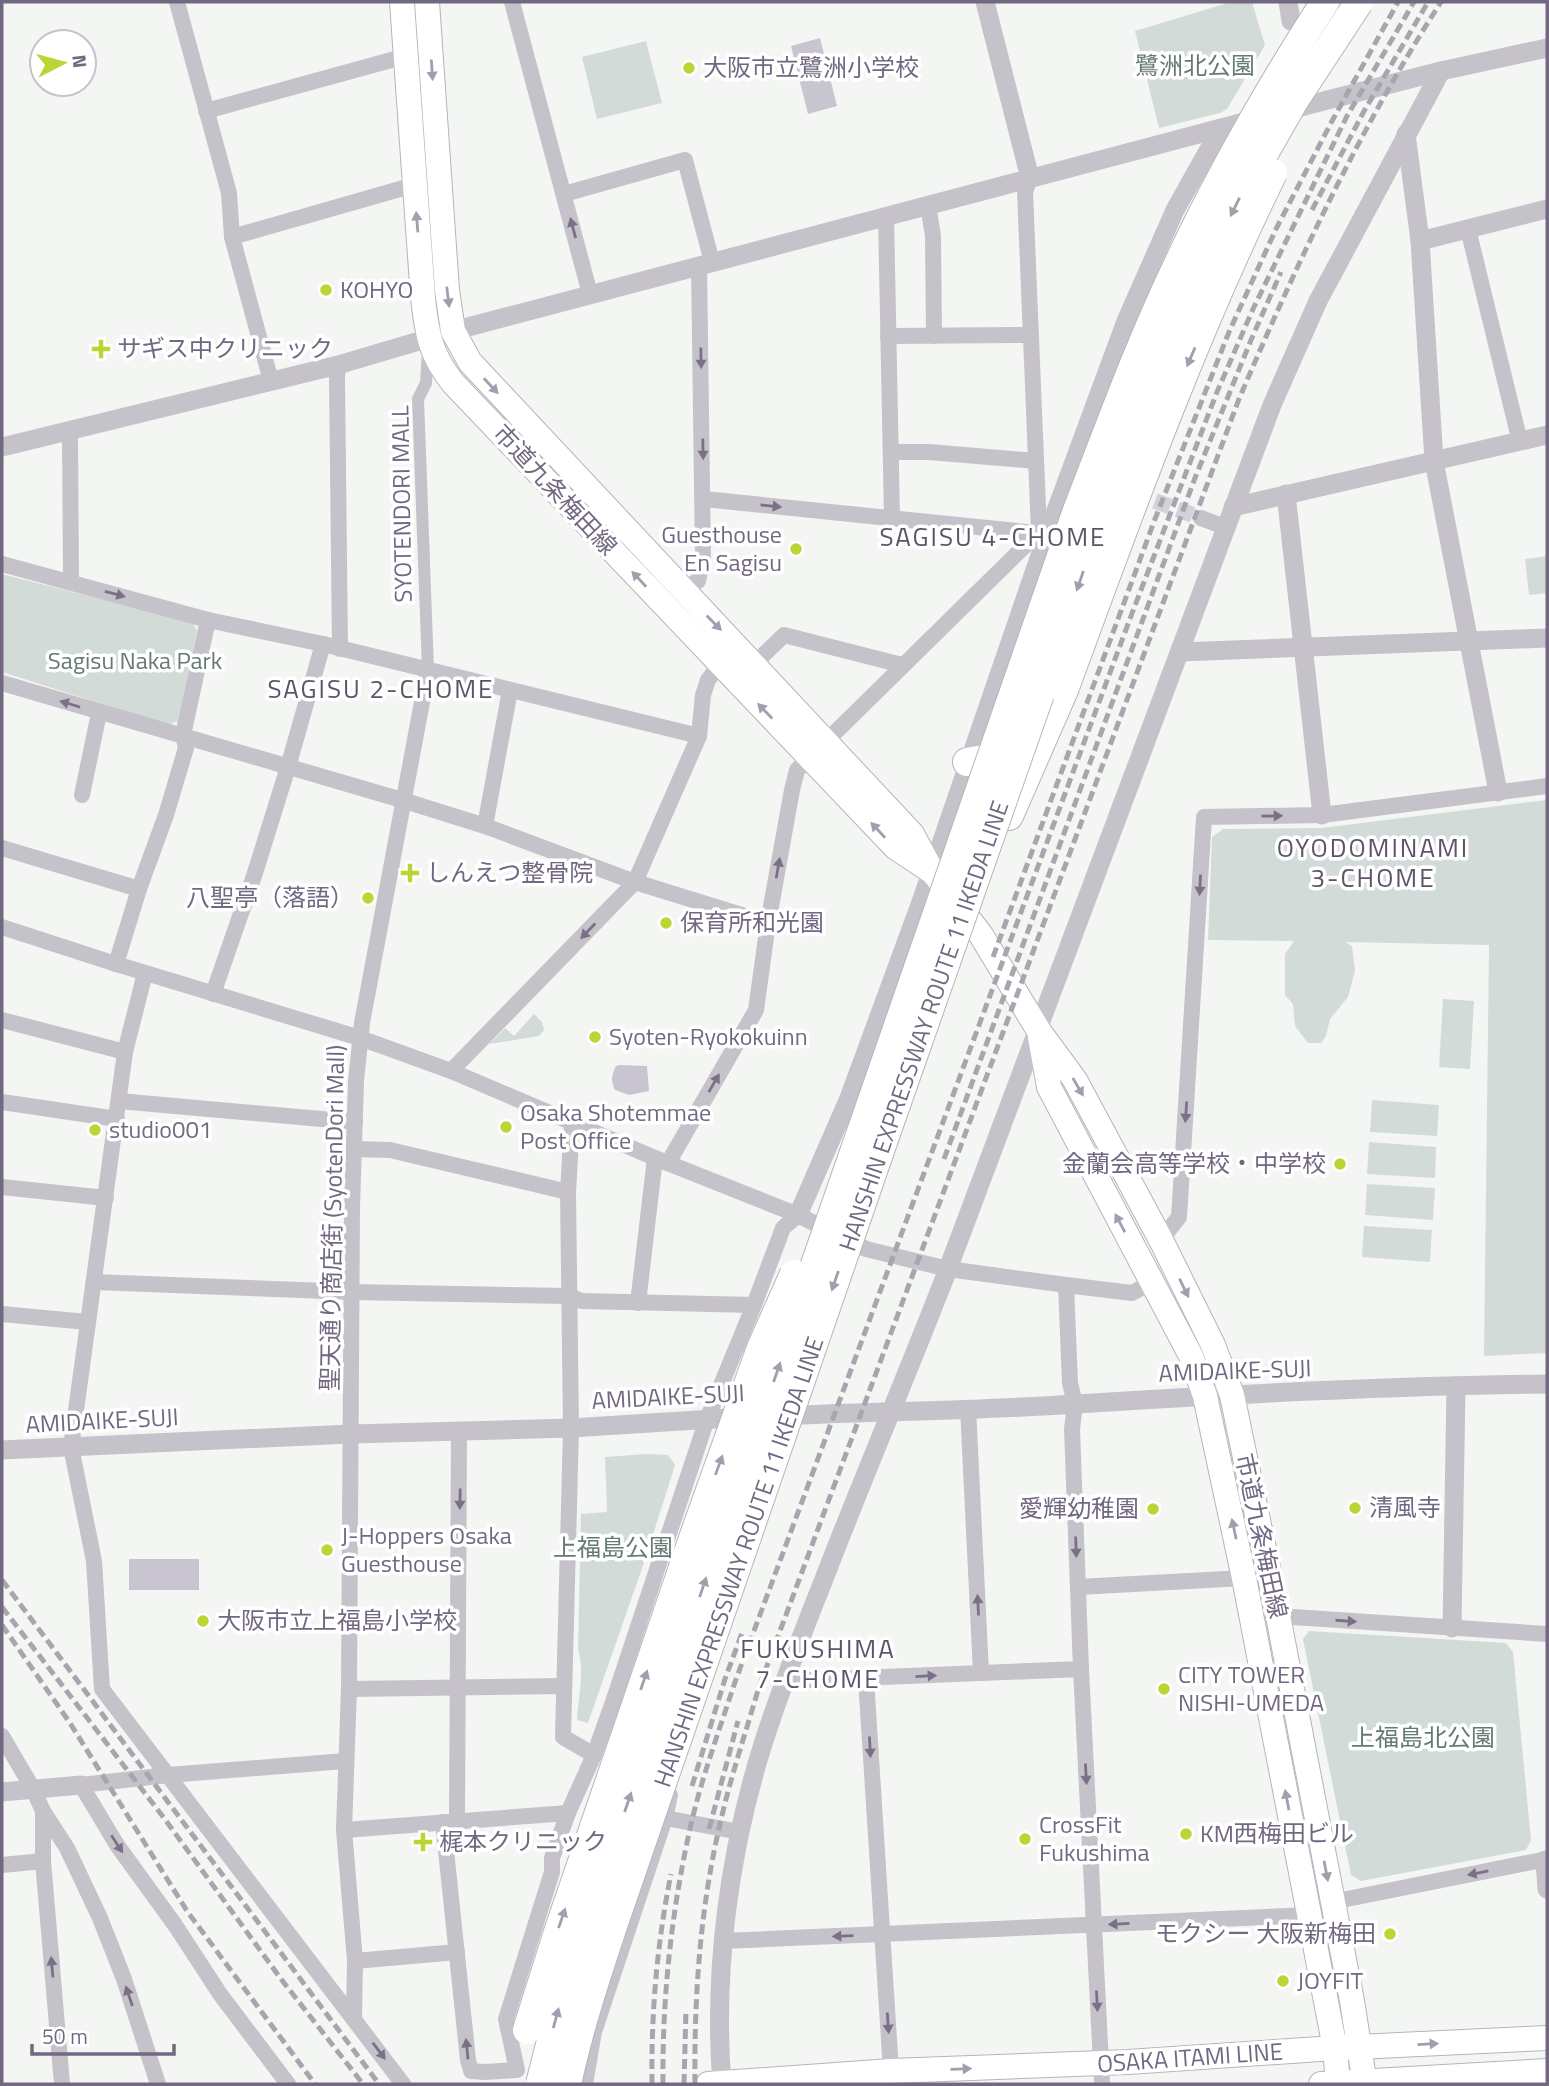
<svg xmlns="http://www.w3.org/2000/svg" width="1549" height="2086" font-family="'Titillium Web','Noto Sans JP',sans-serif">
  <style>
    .green { fill: #d3dbd8 }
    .water { fill: #c8c5d1 }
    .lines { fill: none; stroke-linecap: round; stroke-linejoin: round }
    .minor-tunnel { stroke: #d4d2d8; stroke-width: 16; stroke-dasharray: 16 8; stroke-linecap: butt }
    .primary-casing { stroke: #b6b4bb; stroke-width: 26 }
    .motorway-casing { stroke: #b7b5bb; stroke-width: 30 }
    .pedestrian { stroke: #c5c2c9; stroke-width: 12 }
    .minor { stroke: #c5c2c9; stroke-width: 16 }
    .tertiary { stroke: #c5c2c9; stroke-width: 19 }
    .primary { stroke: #fff; stroke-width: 24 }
    .motorway { stroke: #fff; stroke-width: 28 }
    .rail { stroke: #a9a5af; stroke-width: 5; stroke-dasharray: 10 5; stroke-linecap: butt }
    .motorway-bridge-casing { stroke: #b7b5bb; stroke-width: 30; stroke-linecap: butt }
    .motorway-bridge { stroke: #fff; stroke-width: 28 }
    .oneway { fill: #a39dae }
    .oneway2 { fill: #7a7189 }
    .poi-dot { fill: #bbd634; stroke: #fff; stroke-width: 2.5 }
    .labels { text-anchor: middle; stroke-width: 7; stroke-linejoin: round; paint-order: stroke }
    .park-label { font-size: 24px; fill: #667a75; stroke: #fff }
    .poi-label { font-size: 24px; fill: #726882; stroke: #fff; text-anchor: start }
    .street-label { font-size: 24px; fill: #726882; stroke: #fff }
    .neighbourhood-label { font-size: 26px; letter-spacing: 2px; fill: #5c5568; stroke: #fff }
  </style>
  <rect width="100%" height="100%" fill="#f4f6f4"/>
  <!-- green -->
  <g class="green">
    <path d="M1231 2H1252L1265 45 1227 109 1220 113 1159 128 1135 31Z"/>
    <path d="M646 41 662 103 597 119 582 57Z"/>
    <path d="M1547 556V593L1529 595 1525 559Z"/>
    <path d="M2 574 192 622 197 631 178 721 168 725 2 672Z"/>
    <path d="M1547 800V1353L1484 1356 1489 945 1345 942 1352 946 1355 971 1348 997 1330 1019 1326 1036 1321 1043H1308L1295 1026 1293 1004 1285 995V954L1294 941 1208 940 1212 837 1223 829 1322 828Z"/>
    <path d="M1443 999 1474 1001 1470 1069 1439 1067Z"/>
    <path d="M534 1014 542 1022 544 1030 539 1036 489 1044 505 1028 514 1036Z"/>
    <path d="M1372 1100 1439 1105 1437 1136 1370 1132Z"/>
    <path d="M1369 1142 1436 1147 1435 1178 1367 1174Z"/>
    <path d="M1367 1184 1435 1188 1433 1220 1365 1215Z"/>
    <path d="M1364 1226 1432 1230 1430 1262 1362 1257Z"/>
    <path d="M646 1454 668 1455 675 1465 647 1554 588 1723 577 1720C578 1700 585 1668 578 1650L581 1514 607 1512 605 1457Z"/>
    <path d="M1309 1631 1506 1643 1513 1652 1531 1840 1526 1850 1361 1881 1351 1875 1303 1639Z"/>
  </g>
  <!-- water -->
  <g class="water">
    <path d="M820 38 837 106 808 114 791 46Z"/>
    <path d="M620 1065 647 1066 649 1091 629 1095 615 1090C611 1081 611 1076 616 1066Z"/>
    <rect x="129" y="1559" width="70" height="31"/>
  </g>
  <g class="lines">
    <!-- minor-tunnel -->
    <path class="minor-tunnel" d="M1155 501 1201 518"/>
    <!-- primary casing -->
    <g class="primary-casing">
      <g id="primary">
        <path d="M402 2 423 298C427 334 430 354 453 383L896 848 931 871"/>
        <path d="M427 2 447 290 453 331 470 362 912 834 932 871 981 935 1039 1031 1075 1080 1161 1240 1213 1345 1232 1395 1278 1616 1352 2001 1365 2084"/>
        <path d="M1040 1037 1049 1087 1191 1356 1205 1396 1244 1578 1335 2048 1338 2084"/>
        <path d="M708 2084 891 2071 1128 2062 1335 2048 1547 2038"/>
        <path d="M1321 2084 1547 2071"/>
      </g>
    </g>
    <!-- motorway casing -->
    <g class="motorway-casing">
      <g id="motorway">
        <path d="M967 762 1011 754"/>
        <path d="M1009 816 1064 690"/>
      </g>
    </g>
    <!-- pedestrian -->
    <path class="pedestrian" d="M428 670 418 399 426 383 428 350"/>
    <!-- minor -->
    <g class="minor">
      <path d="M177 2 229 193 232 237 271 381"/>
      <path d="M512 2 590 294"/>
      <path d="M206 111 406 56"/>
      <path d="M564 194 685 160 712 262"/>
      <path d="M928 205 933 236 934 336"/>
      <path d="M886 216 892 518"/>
      <path d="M1468 229 1520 442"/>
      <path d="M232 237 414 185"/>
      <path d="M888 336 1030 335"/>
      <path d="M338 365 337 378 340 649"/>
      <path d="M70 431 71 581"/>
      <path d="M891 452H929L1036 461"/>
      <path d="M704 499 1046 534"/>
      <path d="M1201 518 1225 527"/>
      <path d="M2 564 208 620 323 644 699 736"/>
      <path d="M681 590 698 581 703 559 699 265"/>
      <path d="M754 664 784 635 902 665"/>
      <path d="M2 683 402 800 485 826 635 882 768 923"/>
      <path d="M82 795 99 713"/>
      <path d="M485 826 510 690"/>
      <path d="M2 848 139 889"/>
      <path d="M2 927 116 964 360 1038 451 1071 655 1158 798 1215 866 1249 948 1269 1066 1285 1132 1293 1151 1283"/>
      <path d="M116 964 139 889 166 815 186 748 183 735 208 620"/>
      <path d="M145 973 125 1052 71 1447 94 1561 102 1689 403 2084"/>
      <path d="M213 994 254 876 288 767 323 644"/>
      <path d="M2 1020 125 1052"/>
      <path d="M451 1071 635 882 699 736 703 695 708 680 720 664"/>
      <path d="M119 1101 355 1122"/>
      <path d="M2 1102 117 1119"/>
      <path d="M572 1123 568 1192 571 1428 563 1737 594 1755"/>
      <path d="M355 1149 390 1150 568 1192"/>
      <path d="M668 1163 756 1010 768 923 792 790 797 770 1039 532 1025 192 1030 178"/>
      <path d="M2 1187 106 1198"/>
      <path d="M1161 1240 1179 1217 1204 817 1322 815 1547 786"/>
      <path d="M94 1282 352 1292 568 1296 582 1301 754 1305"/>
      <path d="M1066 1285 1070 1383 1075 1404 1072 1429 1081 1669 1102 2084"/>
      <path d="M638 1303 655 1158"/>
      <path d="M2 1314 87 1322"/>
      <path d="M968 1408 981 1673"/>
      <path d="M1078 1587 1244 1578"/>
      <path d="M1278 1616 1547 1634"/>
      <path d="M866 1679 891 2071"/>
      <path d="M784 1681 1081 1669"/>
      <path d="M349 1689 563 1686"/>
      <path d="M2 1736 33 1789 43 1811 67 1848 100 1918 124 1979 158 2084"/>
      <path d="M43 1811V1861L62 2084"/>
      <path d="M665 1818 740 1832"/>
      <path d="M457 1821 459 1431"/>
      <path d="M443 1822 468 2060 471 2071 484 2072 517 2070 506 2019 552 1872V1858L568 1813 594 1755 612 1705 707 1419 754 1305 783 1228 798 1215"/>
      <path d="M344 1830 568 1813"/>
      <path d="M2 1865 43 1861"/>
      <path d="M1332 1902 1547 1859"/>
      <path d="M722 1941 1310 1915"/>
      <path d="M355 1961 457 1952"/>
      <path d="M354 2018 355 1961 344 1830 349 1689 352 1208 356 1081 362 1023 428 670"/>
      <path d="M288 2084 220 1994 175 1925 117 1845 81 1785 168 1775 345 1761"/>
      <path d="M585 2084 594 2032 665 1818 670 1795"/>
    </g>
    <!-- tertiary -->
    <g class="tertiary">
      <path d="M985 2 1030 178"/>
      <path d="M1288 2 1291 21"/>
      <path d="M1406 134 1420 241 1434 461 1498 792"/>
      <path d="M1420 241 1547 209"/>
      <path d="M2 447 338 365 453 331 1312 104 1441 71 1547 48"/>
      <path d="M1286 494 1322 815"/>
      <path d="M1233 507 1547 435"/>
      <path d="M1180 652 1547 638"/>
      <path d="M798 1215 849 1098 921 902 1047 535 1126 321 1175 210 1221 128"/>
      <path d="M779 1416C878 1411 977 1411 1076 1404 1233 1394 1390 1386 1547 1384"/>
      <path d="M2 1450 351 1434 571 1428 745 1417"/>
      <path d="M1452 1628 1456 1386"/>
      <path d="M2 1792 81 1785"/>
      <path d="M1545 1860 1547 1889"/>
      <path d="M722 2084C713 1972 729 1852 763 1744 781 1688 802 1634 824 1579 864 1475 908 1373 948 1269L1272 405 1318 301 1441 71"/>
    </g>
    <!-- primary -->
    <use href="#primary" class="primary"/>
    <!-- motorway -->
    <use href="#motorway" class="motorway"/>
    <!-- rail -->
    <g class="rail">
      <path d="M1312 210 1363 113 1428 2"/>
      <path d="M993 957 1155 519 1229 332 1276 229 1332 121 1398 2"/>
      <path d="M944 1159 1195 478 1251 340 1281 272"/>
      <path d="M2 1580 379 2084"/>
      <path d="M2 1607 164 1818 281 1979 363 2084"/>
      <path d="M2 1625 70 1723 187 1911 315 2084"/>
      <path d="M692 1786 725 1679 742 1633"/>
      <path d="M709 1829 738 1721"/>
      <path d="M652 2084C651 2014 657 1943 671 1874"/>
      <path d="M663 2084C662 1996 672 1906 692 1820 703 1774 720 1728 735 1682L1131 616 1217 392 1253 309 1347 116 1414 2"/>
      <path d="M684 2084 686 2009"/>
      <path d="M695 2084C694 1997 700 1909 720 1824 730 1779 745 1735 758 1690L1239 399C1297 263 1361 126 1441 2"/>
    </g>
    <!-- motorway-bridge casing -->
    <g class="motorway-bridge-casing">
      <g id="motorway-bridge">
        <path d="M1064 690C1128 516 1191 340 1273 173"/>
        <path d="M527 2030 558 1932 692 1541 761 1348 794 1274"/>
        <path d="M540 2084 564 1990 585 1927 1076 513C1108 431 1139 345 1177 266 1220 174 1270 87 1325 2"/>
        <path d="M567 2084C579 2028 597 1974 615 1920L883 1142 1101 520 1147 402 1198 283 1245 187 1294 101 1359 2"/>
      </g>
    </g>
    <!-- motorway-bridge -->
    <use href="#motorway-bridge" class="motorway-bridge"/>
  </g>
  <!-- one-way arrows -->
  <defs><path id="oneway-solid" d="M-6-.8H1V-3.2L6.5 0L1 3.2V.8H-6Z" transform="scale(1.75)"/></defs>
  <g class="oneway">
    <use href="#oneway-solid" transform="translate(432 70) rotate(86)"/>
    <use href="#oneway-solid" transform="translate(1235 207) rotate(116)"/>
    <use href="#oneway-solid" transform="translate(417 222) rotate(-95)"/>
    <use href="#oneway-solid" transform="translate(448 297) rotate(83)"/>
    <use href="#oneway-solid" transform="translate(1191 357) rotate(113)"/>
    <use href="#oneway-solid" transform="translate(491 386) rotate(47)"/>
    <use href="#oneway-solid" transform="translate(639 579) rotate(-133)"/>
    <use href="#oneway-solid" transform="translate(1080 581) rotate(109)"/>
    <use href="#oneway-solid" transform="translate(714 623) rotate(45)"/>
    <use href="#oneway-solid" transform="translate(765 711) rotate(-134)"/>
    <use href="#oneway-solid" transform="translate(878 830) rotate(-133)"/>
    <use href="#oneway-solid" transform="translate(1078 1087) rotate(60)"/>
    <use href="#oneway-solid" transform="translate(1120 1223) rotate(-118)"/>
    <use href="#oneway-solid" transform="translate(835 1281) rotate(109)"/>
    <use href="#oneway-solid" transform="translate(1184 1288) rotate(64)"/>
    <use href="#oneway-solid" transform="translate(777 1372) rotate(-71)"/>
    <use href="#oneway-solid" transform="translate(719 1465) rotate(-70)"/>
    <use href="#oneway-solid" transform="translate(1234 1529) rotate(-102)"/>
    <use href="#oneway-solid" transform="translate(703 1587) rotate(-71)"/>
    <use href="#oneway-solid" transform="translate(644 1680) rotate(-71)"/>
    <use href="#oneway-solid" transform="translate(1287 1800) rotate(-101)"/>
    <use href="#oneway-solid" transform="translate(628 1802) rotate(-71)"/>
    <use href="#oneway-solid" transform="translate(1326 1871) rotate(79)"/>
    <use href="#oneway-solid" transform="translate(562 1918) rotate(-71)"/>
    <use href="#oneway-solid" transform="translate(556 2018) rotate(-75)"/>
    <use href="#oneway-solid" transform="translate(1428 2044) rotate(-3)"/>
    <use href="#oneway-solid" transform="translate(961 2069) rotate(-2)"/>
  </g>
  <g class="oneway2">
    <use href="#oneway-solid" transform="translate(573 228) rotate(-105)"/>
    <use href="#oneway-solid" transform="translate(701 358) rotate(89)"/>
    <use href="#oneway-solid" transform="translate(703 449) rotate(89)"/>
    <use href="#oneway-solid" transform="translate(771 506) rotate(6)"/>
    <use href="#oneway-solid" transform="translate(115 594) rotate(15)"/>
    <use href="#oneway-solid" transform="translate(70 704) rotate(-163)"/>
    <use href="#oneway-solid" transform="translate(1272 816) rotate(-1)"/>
    <use href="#oneway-solid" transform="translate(778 868) rotate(-80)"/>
    <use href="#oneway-solid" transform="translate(1200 885) rotate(93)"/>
    <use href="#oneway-solid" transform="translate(588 931) rotate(134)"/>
    <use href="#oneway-solid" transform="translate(714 1083) rotate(-60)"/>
    <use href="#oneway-solid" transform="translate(1186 1112) rotate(94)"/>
    <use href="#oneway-solid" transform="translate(460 1499) rotate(91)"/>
    <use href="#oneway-solid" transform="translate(1076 1547) rotate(88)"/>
    <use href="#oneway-solid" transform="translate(978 1605) rotate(-93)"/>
    <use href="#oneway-solid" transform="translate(1346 1621) rotate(4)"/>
    <use href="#oneway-solid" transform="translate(926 1676) rotate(-3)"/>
    <use href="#oneway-solid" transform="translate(870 1747) rotate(87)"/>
    <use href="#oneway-solid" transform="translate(1086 1774) rotate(87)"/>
    <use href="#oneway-solid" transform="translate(117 1844) rotate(57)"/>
    <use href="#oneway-solid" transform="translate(1478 1873) rotate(169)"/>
    <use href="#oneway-solid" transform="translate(1119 1924) rotate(177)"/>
    <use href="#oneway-solid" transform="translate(843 1936) rotate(178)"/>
    <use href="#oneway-solid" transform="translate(52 1967) rotate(-95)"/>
    <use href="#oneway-solid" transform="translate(129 1996) rotate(-109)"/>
    <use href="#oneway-solid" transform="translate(1097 2001) rotate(87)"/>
    <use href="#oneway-solid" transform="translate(888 2023) rotate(86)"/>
    <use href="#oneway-solid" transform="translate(467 2049) rotate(-96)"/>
    <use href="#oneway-solid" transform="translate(379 2051) rotate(53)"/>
  </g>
  <!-- markers -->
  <g class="poi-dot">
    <circle cx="689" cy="68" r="7"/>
    <circle cx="326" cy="290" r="7"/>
    <path d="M97.5 338.5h7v7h7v7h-7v7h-7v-7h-7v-7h7z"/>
    <circle cx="796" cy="549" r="7"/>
    <path d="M406.5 862.5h7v7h7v7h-7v7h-7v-7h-7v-7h7z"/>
    <circle cx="368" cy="898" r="7"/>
    <circle cx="666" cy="923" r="7"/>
    <circle cx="595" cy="1037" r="7"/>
    <circle cx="506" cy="1127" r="7"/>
    <circle cx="95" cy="1130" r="7"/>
    <circle cx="1340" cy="1164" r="7"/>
    <circle cx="1355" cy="1508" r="7"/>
    <circle cx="1153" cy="1509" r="7"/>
    <circle cx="327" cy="1550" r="7"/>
    <circle cx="203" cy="1621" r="7"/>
    <circle cx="1164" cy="1689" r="7"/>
    <circle cx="1186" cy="1834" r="7"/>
    <circle cx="1025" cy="1839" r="7"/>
    <path d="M419.5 1831.5h7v7h7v7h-7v7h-7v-7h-7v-7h7z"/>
    <circle cx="1390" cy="1934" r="7"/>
    <circle cx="1283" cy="1981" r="7"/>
  </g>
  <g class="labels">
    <!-- park labels -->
    <g class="park-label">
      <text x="1195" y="74">鷺洲北公園</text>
      <text x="135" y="669">Sagisu Naka Park</text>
      <text x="613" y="1556">上福島公園</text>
      <text x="1423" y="1746">上福島北公園</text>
    </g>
    <!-- poi labels -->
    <g class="poi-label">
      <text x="703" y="76">大阪市立鷺洲小学校</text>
      <text x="340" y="298">KOHYO</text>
      <text x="117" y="357">サギス中クリニック</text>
      <text x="782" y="543" text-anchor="end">Guesthouse<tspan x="782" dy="28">En Sagisu</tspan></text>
      <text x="426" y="881">しんえつ整骨院</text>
      <text x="354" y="906" text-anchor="end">八聖亭（落語）</text>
      <text x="680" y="931">保育所和光園</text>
      <text x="609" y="1045">Syoten-Ryokokuinn</text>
      <text x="520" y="1121">Osaka Shotemmae<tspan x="520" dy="28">Post Office</tspan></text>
      <text x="109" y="1138">studio001</text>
      <text x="1326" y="1172" text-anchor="end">金蘭会高等学校・中学校</text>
      <text x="1369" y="1516">清風寺</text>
      <text x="1139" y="1517" text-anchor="end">愛輝幼稚園</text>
      <text x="341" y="1544">J-Hoppers Osaka<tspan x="341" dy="28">Guesthouse</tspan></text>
      <text x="217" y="1629">大阪市立上福島小学校</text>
      <text x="1178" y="1683">CITY TOWER<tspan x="1178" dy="28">NISHI-UMEDA</tspan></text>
      <text x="1039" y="1833">CrossFit<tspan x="1039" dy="28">Fukushima</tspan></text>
      <text x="1200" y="1842">KM西梅田ビル</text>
      <text x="439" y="1850">梶本クリニック</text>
      <text x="1376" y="1942" text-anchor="end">モクシー 大阪新梅田</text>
      <text x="1297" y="1989">JOYFIT</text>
    </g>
    <!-- street labels -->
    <g class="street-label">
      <text transform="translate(555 490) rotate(47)" y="8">市道九条梅田線</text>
      <text transform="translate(402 504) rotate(-91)" y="8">SYOTENDORI MALL</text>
      <text transform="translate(924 1026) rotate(-71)" y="8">HANSHIN EXPRESSWAY ROUTE 11 IKEDA LINE</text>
      <text transform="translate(333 1218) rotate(-89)" y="8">聖天通り商店街 (SyotenDori Mall)</text>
      <text transform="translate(1235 1371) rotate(-2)" y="8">AMIDAIKE-SUJI</text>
      <text transform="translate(668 1397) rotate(-3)" y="8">AMIDAIKE-SUJI</text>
      <text transform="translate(102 1421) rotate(-3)" y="8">AMIDAIKE-SUJI</text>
      <text transform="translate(1261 1536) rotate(78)" y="8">市道九条梅田線</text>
      <text transform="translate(739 1562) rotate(-71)" y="8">HANSHIN EXPRESSWAY ROUTE 11 IKEDA LINE</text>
      <text transform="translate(1190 2058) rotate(-4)" y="8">OSAKA ITAMI LINE</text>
    </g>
    <!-- neighbourhood labels -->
    <g class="neighbourhood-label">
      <text x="993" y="546">SAGISU 4-CHOME</text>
      <text x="381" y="698">SAGISU 2-CHOME</text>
      <text x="1373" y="857">OYODOMINAMI<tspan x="1373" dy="30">3-CHOME</tspan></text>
      <text x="818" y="1658">FUKUSHIMA<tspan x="818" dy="30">7-CHOME</tspan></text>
    </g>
  </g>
  <!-- border -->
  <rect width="1549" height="2086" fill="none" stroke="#726882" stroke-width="7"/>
  <!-- north arrow -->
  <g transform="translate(63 63) rotate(84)"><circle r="33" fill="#ffffff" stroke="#c7c3cd" stroke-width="2"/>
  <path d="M0-5L12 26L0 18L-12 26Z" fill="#bbd634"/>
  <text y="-10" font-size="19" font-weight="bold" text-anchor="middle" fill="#726882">N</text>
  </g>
  <!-- scale -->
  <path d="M32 2044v10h142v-10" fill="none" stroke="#726882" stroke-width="3.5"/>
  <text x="42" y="2044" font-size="21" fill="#726882" stroke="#ffffff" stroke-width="5" paint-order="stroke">50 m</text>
</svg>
